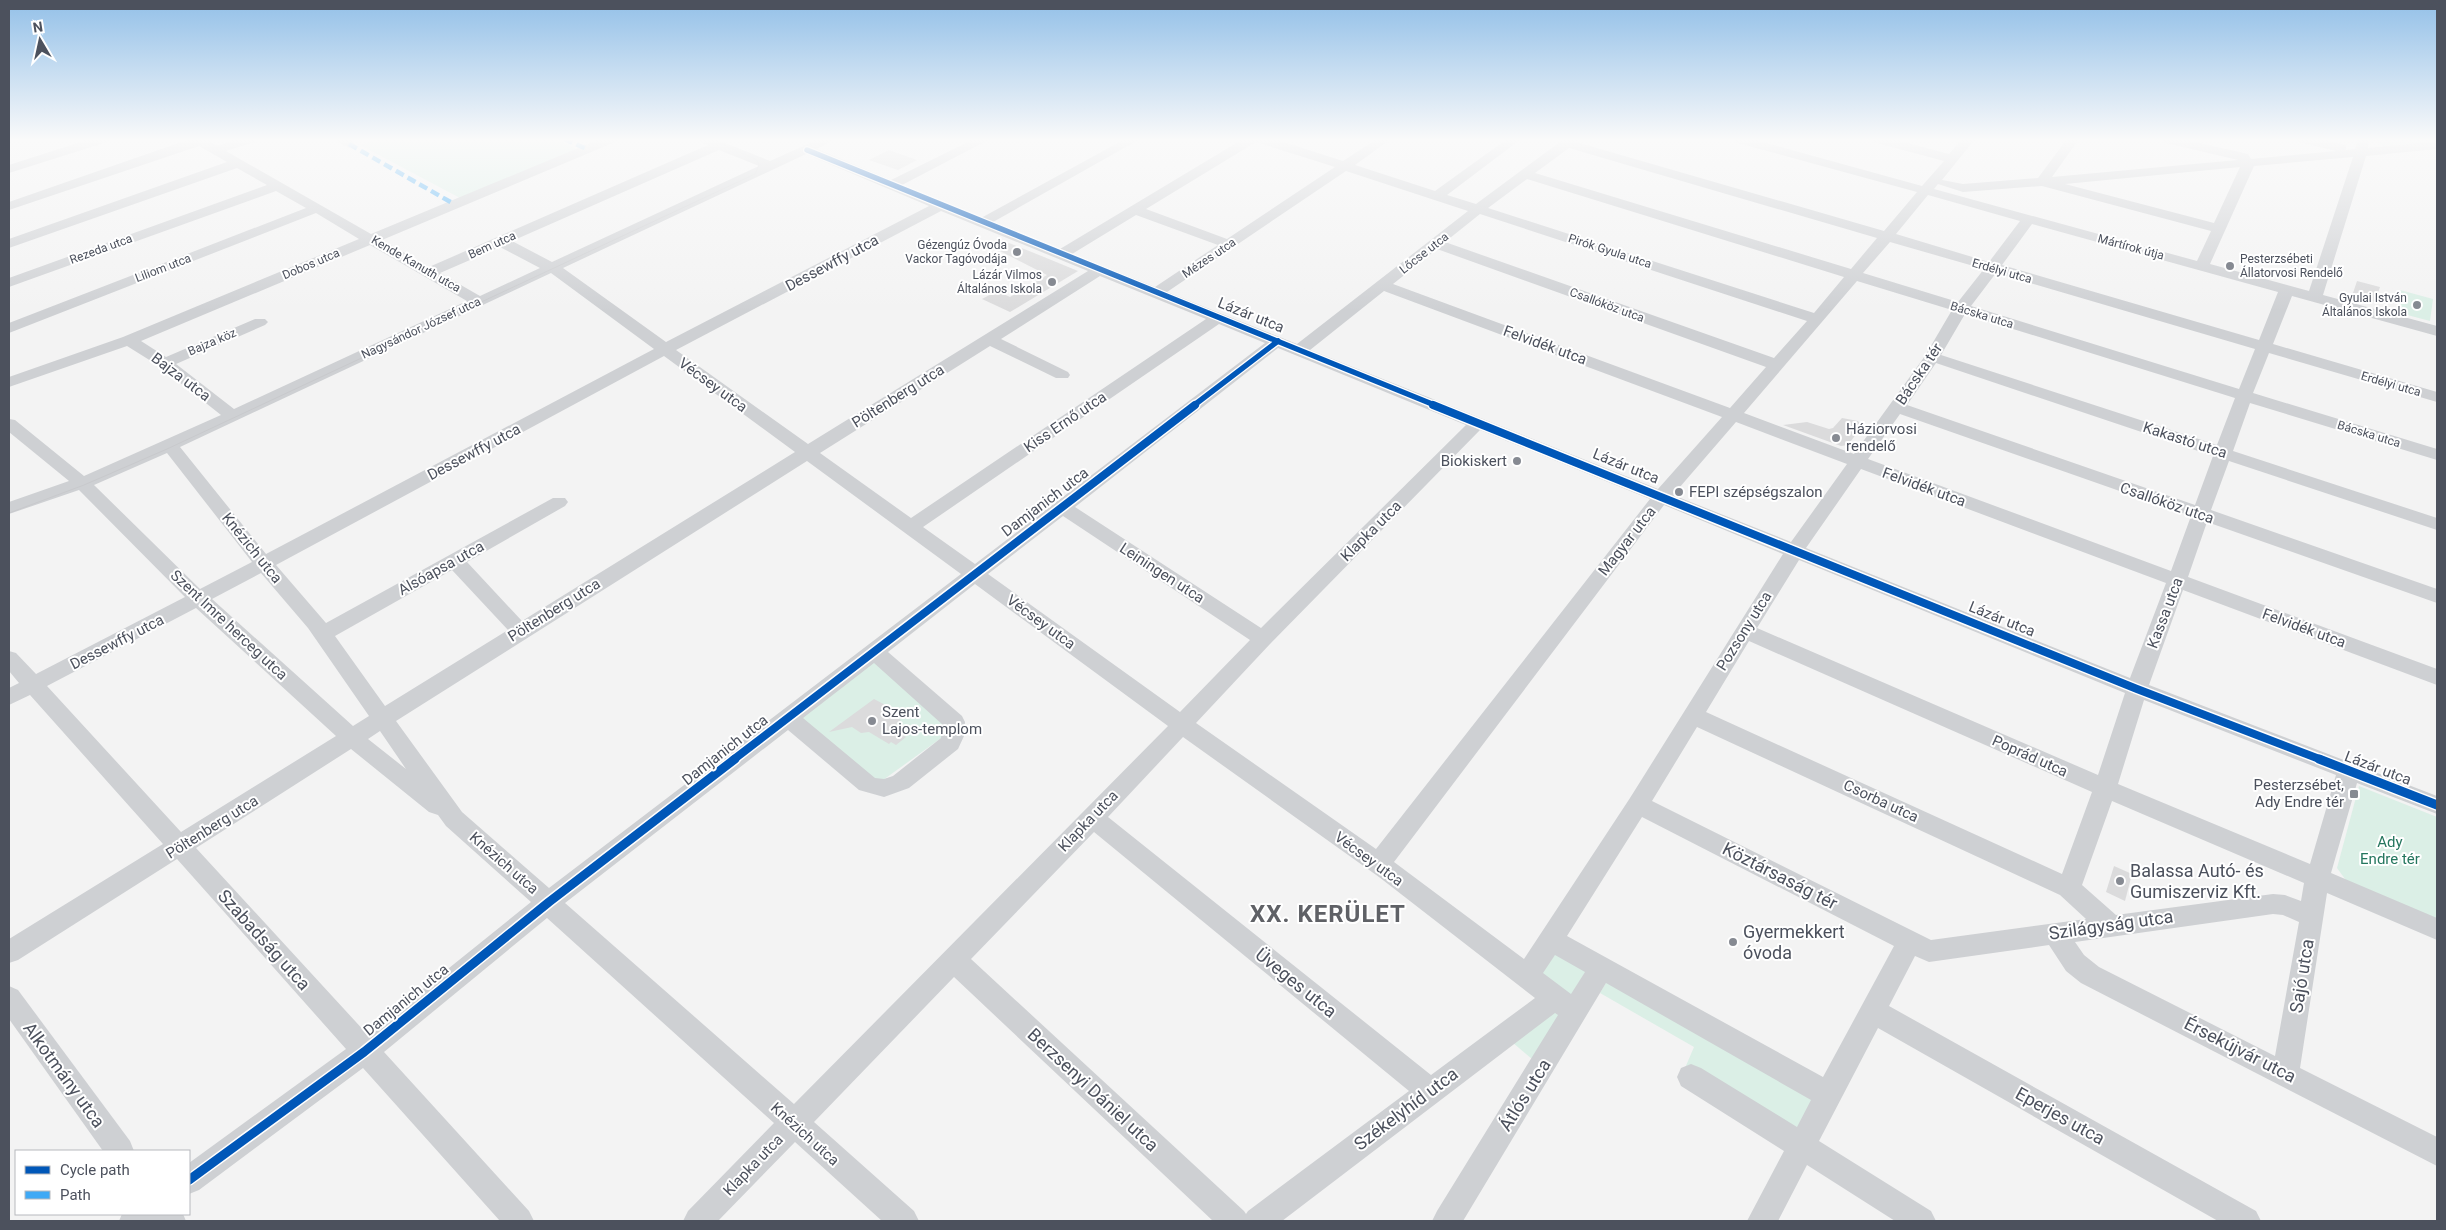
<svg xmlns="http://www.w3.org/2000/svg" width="2446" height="1230" font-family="Roboto,sans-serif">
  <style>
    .green { fill: #dbefe6 }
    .building { fill: #dbdbdc }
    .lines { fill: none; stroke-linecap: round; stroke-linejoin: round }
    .minor { fill: #ced0d3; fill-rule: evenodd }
    .tram { stroke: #c8c9cc; stroke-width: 1 }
    .quiet { stroke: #3fa9f5; stroke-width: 4.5; stroke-dasharray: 9 4.5; stroke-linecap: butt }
    .cycleway-far2-casing { stroke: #fff; stroke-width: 8 }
    .cycleway-far1-casing { stroke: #fff; stroke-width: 11 }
    .cycleway-casing { stroke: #fff; stroke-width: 12 }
    .cycleway-far2 { stroke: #0057b8; stroke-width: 5.5 }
    .cycleway-far1 { stroke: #0057b8; stroke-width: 8 }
    .cycleway { stroke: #0057b8; stroke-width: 9 }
    .poi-dot { fill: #868a92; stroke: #fff; stroke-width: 2 }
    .labels { text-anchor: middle; stroke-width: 4; stroke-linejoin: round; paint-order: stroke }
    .far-street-label { font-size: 12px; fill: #4c515d; stroke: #fff }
    .far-poi-label { font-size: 12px; fill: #4c515d; stroke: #fff; text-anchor: end }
    .street-label { font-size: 15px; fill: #4c515d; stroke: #fff }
    .poi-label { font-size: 15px; fill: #4c515d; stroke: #fff; text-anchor: start }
    .park-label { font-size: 15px; fill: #24765e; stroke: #fff }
    .near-poi-label { font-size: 18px; fill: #4c515d; stroke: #fff; text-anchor: start }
    .near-street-label { font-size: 18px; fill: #4c515d; stroke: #fff }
    .near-district-label { font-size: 24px; font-weight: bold; letter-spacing: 1px; fill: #5f6166; stroke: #fff }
  </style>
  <rect width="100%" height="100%" fill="#f3f3f3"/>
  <!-- green -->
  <g class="green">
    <path d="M377 139H554L581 151 460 198 360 145Z"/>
    <path d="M2372 139H2437V141L2383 146Z"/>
    <path d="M2400 290 2433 299 2430 321 2396 312Z"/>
    <path d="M873 661 947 723 944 736 883 780H873L798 719Z"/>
    <path d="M2359 786 2437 817V921L2348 883 2337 868Z"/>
    <path d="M1556 953 1586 971 1571 995 1540 976Z"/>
    <path d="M1607 981 1815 1097 1796 1134 1685 1068 1694 1047 1600 993Z"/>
    <path d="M1556 1007 1568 1016 1532 1059 1512 1042Z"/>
  </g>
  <!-- building -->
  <g class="building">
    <path d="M889 150 917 160 898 170 869 160Z"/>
    <path d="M1009 243 1044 257 1078 271 1010 312 982 299 997 291 1010 297 1047 275 998 250Z"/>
    <path d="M2357 281 2380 287 2375 302 2352 296Z"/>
    <path d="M1842 418 1858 421 1862 426 1848 445 1841 446 1783 425 1807 422 1829 429 1833 428Z"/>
    <path d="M874 699 893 709 894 716 901 720 896 724 906 730 901 734 906 737 896 745 891 742 889 744 869 732 861 733 852 727 829 732Z"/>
    <path d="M2114 866 2132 874 2125 901 2106 892Z"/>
  </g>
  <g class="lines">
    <!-- minor -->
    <g class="minor">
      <path d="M90 139H109L107 142 9 173V165Z"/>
      <path d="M190 139H206L217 146 237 139H256L254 142 226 151 371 234 600 139H617L615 142 382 240 429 267 708 145 702 143 700 139H715L770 161 819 139H835L817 149 891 180 974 139H990L902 185 981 218 1125 139H1140L993 222 1060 249 1243 139H1274L1343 161 1377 139H1391L1355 165 1435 191 1507 139H1521L1447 195 1476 204 1564 139H1578L1576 142 1884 231 1917 192 1734 142 1732 139H1752L1922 186 1944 161 1873 142 1871 139H1892L1949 154 1962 139H1975L1942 180 1963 184 2038 178 2067 139H2079L2052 177 2238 160 2162 142 2160 139H2182L2248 154 2251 159 2336 151 2299 142 2297 139H2319L2346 145V150L2355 149 2359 139H2369L2368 148 2437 141V149L2366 156 2323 295 2437 326V336L2292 296 2273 344 2437 392V402L2269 353 2253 393 2437 449V460L2250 403 2233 451 2437 518V530L2229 461 2211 510 2437 589V603L2207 522 2188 577 2437 669V685L2183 590 2149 685 2437 796V814L2357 783 2331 873 2437 918V940L2327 893 2300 1068 2437 1137V1166L2081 983 2066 971 2049 945 1929 962 1915 956 1889 1006 2256 1211 2261 1221H2218L1878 1028 1819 1141 1931 1211 1936 1221H1895L1807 1165 1778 1221H1747L1784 1151 1681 1086 1677 1077 1681 1068 1691 1064 1701 1068 1797 1127 1811 1100 1606 983 1463 1221H1432L1437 1211 1558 1015 1555 1013 1282 1221H1213L954 977 814 1122 914 1211 919 1221H882L795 1142 718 1221H683L688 1211 774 1123 547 918 384 1052 529 1211 534 1221H500L363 1068 199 1190 189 1194V1163L346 1049 177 859 18 960 9 963V939L163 844 30 695 9 705V688L19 683 9 671V651L16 653 36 674 185 597 79 490 9 514V502L69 481 9 432V419L15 420 84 476 221 415 159 366 127 346 9 387V377L123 337 359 239 316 213 9 333V323L306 208 276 191 9 287V278L267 185 237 168 9 248V239L227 162 199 146 9 210V202ZM1256 142 1335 167 1227 239 1146 209ZM1569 148 1877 238 1851 269 1535 173ZM719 150 759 166 552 262 512 241ZM806 154 929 206 666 342 563 268ZM2353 157 2309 291 2210 264 2254 166ZM2240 167 2214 223 2065 184ZM1346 171 1468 211 1297 344 1167 292ZM1527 179 1844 277 1814 313 1488 208ZM1938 184 1963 192 2042 186 2211 231 2197 261 1934 189ZM1928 195 2020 221 1989 262 1896 234ZM941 211 1088 271 808 444 676 350ZM1480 214 1807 321 1774 358 1445 242ZM1136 215 1218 245 1155 287 1072 254ZM2032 224 2278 292 2259 340 2002 265ZM1890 242 1984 269 1958 302 1863 273ZM370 245 467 301 234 409 176 364 265 325 268 322 265 319H255L166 357 141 341ZM500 247 540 268 480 296 440 273ZM1437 249 1766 367 1730 408 1393 284ZM551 273 654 349 266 554 180 447ZM1996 273 2255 349 2239 389 1971 306ZM1100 276 1206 319 911 518 820 453 990 346 1056 378H1068L1070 375 1068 372 1001 339ZM1857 281 1952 310 1925 356 1854 454 1744 413ZM1384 291 1722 417 1658 489 1310 350ZM1965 314 2235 398 2217 445 1941 355ZM1219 324 1265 343 975 564 923 527ZM1278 348 1466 425 1261 628 1075 507ZM664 356 795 452 522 621 467 562 565 506 568 502 565 498H553L326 623 276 565ZM1936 363 2213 456 2195 505 1907 405ZM1900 414 2191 516 2171 571 1868 459ZM1736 422 1847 464 1791 542 1673 495ZM1480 430 1650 499 1376 849 1196 723 1270 644ZM167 453 252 562 200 589 94 485ZM807 461 961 574 549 888 462 812 396 721ZM1861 469 2166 583 2130 678 1806 548ZM1664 505 1783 554 1630 798 1524 959 1394 862ZM1063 516 1250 640 1180 712 988 574ZM1799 560 2125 693 2098 775 1757 628ZM452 570 508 630 385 706 335 636ZM261 573 308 628 369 716 353 726 212 599ZM975 584 1168 726 794 1104 565 903 788 730 859 790 884 797 909 788 958 749 964 736 965 722 962 716 888 652ZM196 608 336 736 181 832 47 686ZM1749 641 2092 792 2062 874 1706 712ZM874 663 943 725 941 738 893 776 884 779 875 778 803 718ZM2144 700 2336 775 2310 864 2118 784ZM1697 727 2060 895 2086 919 1931 940 1652 801ZM380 731 406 769 368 739ZM1183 737 1379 877 1535 998 1431 1075 1108 817ZM351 749 429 812 438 815 446 826 531 902 367 1034 196 848ZM2112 801 2304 883 2301 901 2285 895 2273 894 2116 915 2082 885ZM1642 817 1894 946 1823 1077 1567 936ZM1094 832 1409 1091 1248 1211 1246 1214 1244 1211 971 959ZM2273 914 2283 915 2299 922 2275 1056 2099 967 2084 955 2075 942ZM1555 955 1585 972 1571 994 1543 973Z"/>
      <path d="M333 139H349L355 144 349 148Z"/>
      <path d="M9 986 18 990 130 1141 134 1151H103L9 1019Z"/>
      <path d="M122 1214H183L186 1221H119Z"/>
    </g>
    <!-- tram -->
    <path class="tram" d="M9 513 84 485 167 449 755 174 759 165 757 160 711 139"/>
    <!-- quiet -->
    <g class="quiet">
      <path d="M564 139 587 149"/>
      <path d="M349 144 454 204"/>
    </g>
    <!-- cycleway-far2 casing -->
    <g class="cycleway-far2-casing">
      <g id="cycleway-far2">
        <path d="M807 150 1437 406"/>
        <path d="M1193 406 1278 341"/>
      </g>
    </g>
    <!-- cycleway-far1 casing -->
    <g class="cycleway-far1-casing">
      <g id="cycleway-far1">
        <path d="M1433 405 2137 689 2322 760"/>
        <path d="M733 760 1195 405"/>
      </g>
    </g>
    <!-- cycleway casing -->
    <g class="cycleway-casing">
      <g id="cycleway">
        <path d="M2319 759 2437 805"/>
        <path d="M189 1180 364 1052 549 902 735 759"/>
      </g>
    </g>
    <!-- cycleway-far2 -->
    <use href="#cycleway-far2" class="cycleway-far2"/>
    <!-- cycleway-far1 -->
    <use href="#cycleway-far1" class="cycleway-far1"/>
    <!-- cycleway -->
    <use href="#cycleway" class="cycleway"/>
  </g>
  <!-- sky -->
  <linearGradient id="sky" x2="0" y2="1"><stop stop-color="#93c0e8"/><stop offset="0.45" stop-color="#fafafa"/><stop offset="1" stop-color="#fafafa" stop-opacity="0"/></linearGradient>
  <rect width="2446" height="311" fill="url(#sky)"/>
  <!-- markers -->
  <g class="poi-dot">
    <circle cx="1017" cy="252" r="5"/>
    <circle cx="2230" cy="266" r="5"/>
    <circle cx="1052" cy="282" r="5"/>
    <circle cx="2417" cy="305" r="5"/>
    <circle cx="1836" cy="438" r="5"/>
    <circle cx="1517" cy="461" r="5"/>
    <circle cx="1679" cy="492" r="5"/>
    <circle cx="872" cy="721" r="5"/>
    <rect x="2349" y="789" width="10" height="10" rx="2.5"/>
    <circle cx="2120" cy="881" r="5"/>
    <circle cx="1733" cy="942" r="5"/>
  </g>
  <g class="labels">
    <!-- far-street labels -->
    <g class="far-street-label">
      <text transform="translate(492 245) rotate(-24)" y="4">Bem utca</text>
      <text transform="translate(2131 247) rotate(15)" y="4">Mártírok útja</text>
      <text transform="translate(101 249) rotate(-20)" y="4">Rezeda utca</text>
      <text transform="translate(1610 251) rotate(18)" y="4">Pirók Gyula utca</text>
      <text transform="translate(1424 253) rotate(-38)" y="4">Lőcse utca</text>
      <text transform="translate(1209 258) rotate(-34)" y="4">Mézes utca</text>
      <text transform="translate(311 264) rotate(-23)" y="4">Dobos utca</text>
      <text transform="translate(416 264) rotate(30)" y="4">Kende Kanuth utca</text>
      <text transform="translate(163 268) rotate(-21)" y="4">Liliom utca</text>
      <text transform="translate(2002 271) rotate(16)" y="4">Erdélyi utca</text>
      <text transform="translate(1607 305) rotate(20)" y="4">Csallóköz utca</text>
      <text transform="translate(1982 315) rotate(17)" y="4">Bácska utca</text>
      <text transform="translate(421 328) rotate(-25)" y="4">Nagysándor József utca</text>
      <text transform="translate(212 342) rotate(-23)" y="4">Bajza köz</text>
      <text transform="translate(2391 384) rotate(16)" y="4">Erdélyi utca</text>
      <text transform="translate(2369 434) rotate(17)" y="4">Bácska utca</text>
    </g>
    <!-- far-poi labels -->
    <g class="far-poi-label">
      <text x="1007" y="249">Gézengúz Óvoda<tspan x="1007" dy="14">Vackor Tagóvodája</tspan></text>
      <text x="2240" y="263" text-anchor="start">Pesterzsébeti<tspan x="2240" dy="14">Állatorvosi Rendelő</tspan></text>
      <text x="1042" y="279">Lázár Vilmos<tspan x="1042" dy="14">Általános Iskola</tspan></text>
      <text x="2407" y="302">Gyulai István<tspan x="2407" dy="14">Általános Iskola</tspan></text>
    </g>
    <!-- street labels -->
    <g class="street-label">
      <text transform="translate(832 263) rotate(-28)" y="5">Dessewffy utca</text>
      <text transform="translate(1251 315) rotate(22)" y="5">Lázár utca</text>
      <text transform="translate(1545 345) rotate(20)" y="5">Felvidék utca</text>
      <text transform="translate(1919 374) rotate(-56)" y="5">Bácska tér</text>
      <text transform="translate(181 377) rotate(37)" y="5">Bajza utca</text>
      <text transform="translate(713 385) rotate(36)" y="5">Vécsey utca</text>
      <text transform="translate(898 396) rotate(-32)" y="5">Pöltenberg utca</text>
      <text transform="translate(1065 422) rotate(-34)" y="5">Kiss Ernő utca</text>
      <text transform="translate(2185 440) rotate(18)" y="5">Kakastó utca</text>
      <text transform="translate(474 452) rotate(-28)" y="5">Dessewffy utca</text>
      <text transform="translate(1626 466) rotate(22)" y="5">Lázár utca</text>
      <text transform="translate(1924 487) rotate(20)" y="5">Felvidék utca</text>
      <text transform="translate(1045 502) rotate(-37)" y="5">Damjanich utca</text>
      <text transform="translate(2167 503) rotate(19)" y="5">Csallóköz utca</text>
      <text transform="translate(1371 531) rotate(-45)" y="5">Klapka utca</text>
      <text transform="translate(1627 541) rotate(-52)" y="5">Magyar utca</text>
      <text transform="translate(252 548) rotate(51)" y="5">Knézich utca</text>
      <text transform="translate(441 568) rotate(-29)" y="5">Alsóapsa utca</text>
      <text transform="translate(1162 573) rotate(33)" y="5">Leiningen utca</text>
      <text transform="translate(554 610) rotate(-32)" y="5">Pöltenberg utca</text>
      <text transform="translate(2165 613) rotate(-69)" y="5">Kassa utca</text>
      <text transform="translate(2002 619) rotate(22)" y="5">Lázár utca</text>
      <text transform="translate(1041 622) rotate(36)" y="5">Vécsey utca</text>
      <text transform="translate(229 625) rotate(43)" y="5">Szent Imre herceg utca</text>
      <text transform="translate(2304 628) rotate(20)" y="5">Felvidék utca</text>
      <text transform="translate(1744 631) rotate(-58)" y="5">Pozsony utca</text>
      <text transform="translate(117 642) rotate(-27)" y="5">Dessewffy utca</text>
      <text transform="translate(725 750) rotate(-38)" y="5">Damjanich utca</text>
      <text transform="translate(2030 756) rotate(24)" y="5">Poprád utca</text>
      <text transform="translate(2378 768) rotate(21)" y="5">Lázár utca</text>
      <text transform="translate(1881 801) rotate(25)" y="5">Csorba utca</text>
      <text transform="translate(1088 821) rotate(-46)" y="5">Klapka utca</text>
      <text transform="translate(212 827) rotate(-32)" y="5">Pöltenberg utca</text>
      <text transform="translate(1369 859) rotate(36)" y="5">Vécsey utca</text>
      <text transform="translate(504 863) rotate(41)" y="5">Knézich utca</text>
      <text transform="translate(406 1000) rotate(-39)" y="5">Damjanich utca</text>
      <text transform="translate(805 1134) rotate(42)" y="5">Knézich utca</text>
      <text transform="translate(753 1165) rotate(-46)" y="5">Klapka utca</text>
    </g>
    <!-- poi labels -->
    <g class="poi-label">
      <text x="1846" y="434">Háziorvosi<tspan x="1846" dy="17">rendelő</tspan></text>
      <text x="1507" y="466" text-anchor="end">Biokiskert</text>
      <text x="1689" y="497">FEPI szépségszalon</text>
      <text x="882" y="717">Szent<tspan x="882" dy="17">Lajos-templom</tspan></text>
      <text x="2344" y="790" text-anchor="end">Pesterzsébet,<tspan x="2344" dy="17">Ady Endre tér</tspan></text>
    </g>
    <!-- park labels -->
    <g class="park-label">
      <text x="2390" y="847">Ady<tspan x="2390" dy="17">Endre tér</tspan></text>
    </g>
    <!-- near-poi labels -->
    <g class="near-poi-label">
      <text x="2130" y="877">Balassa Autó- és<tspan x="2130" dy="21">Gumiszerviz Kft.</tspan></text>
      <text x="1743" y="938">Gyermekkert<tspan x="1743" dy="21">óvoda</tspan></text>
    </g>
    <!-- near-street labels -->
    <g class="near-street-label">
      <text transform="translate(1780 876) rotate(27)" y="6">Köztársaság tér</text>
      <text transform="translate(2111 925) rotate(-8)" y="6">Szilágyság utca</text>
      <text transform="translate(264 940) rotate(48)" y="6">Szabadság utca</text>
      <text transform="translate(2302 976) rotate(-81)" y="6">Sajó utca</text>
      <text transform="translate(1296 983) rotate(39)" y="6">Üveges utca</text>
      <text transform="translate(2240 1050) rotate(27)" y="6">Érsekújvár utca</text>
      <text transform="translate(64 1075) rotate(54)" y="6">Alkotmány utca</text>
      <text transform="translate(1093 1090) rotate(43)" y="6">Berzsenyi Dániel utca</text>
      <text transform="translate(1525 1095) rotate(-58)" y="6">Átlós utca</text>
      <text transform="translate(1406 1109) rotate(-37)" y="6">Székelyhíd utca</text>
      <text transform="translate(2060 1116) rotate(29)" y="6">Eperjes utca</text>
    </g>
    <!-- near-district labels -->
    <g class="near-district-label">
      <text x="1328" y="922">XX. KERÜLET</text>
    </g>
  </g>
  <!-- border -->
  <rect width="2446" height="1230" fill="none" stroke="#4c515d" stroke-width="20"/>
  <!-- legend -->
  <rect x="15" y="1150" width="175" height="65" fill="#ffffff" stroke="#b7b9be"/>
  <rect x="25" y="1166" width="25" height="8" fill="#0057b8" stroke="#b7b9be"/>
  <text x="60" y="1175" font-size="15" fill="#4c515d">Cycle path</text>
  <rect x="25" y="1191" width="25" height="8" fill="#3fa9f5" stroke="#b7b9be"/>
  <text x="60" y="1200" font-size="15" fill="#4c515d">Path</text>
  <!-- north arrow -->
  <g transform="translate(40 40) rotate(351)" stroke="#ffffff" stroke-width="4" paint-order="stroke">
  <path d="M0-4L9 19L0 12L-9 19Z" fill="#4c515d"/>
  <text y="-8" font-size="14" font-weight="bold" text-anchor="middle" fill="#4c515d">N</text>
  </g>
</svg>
